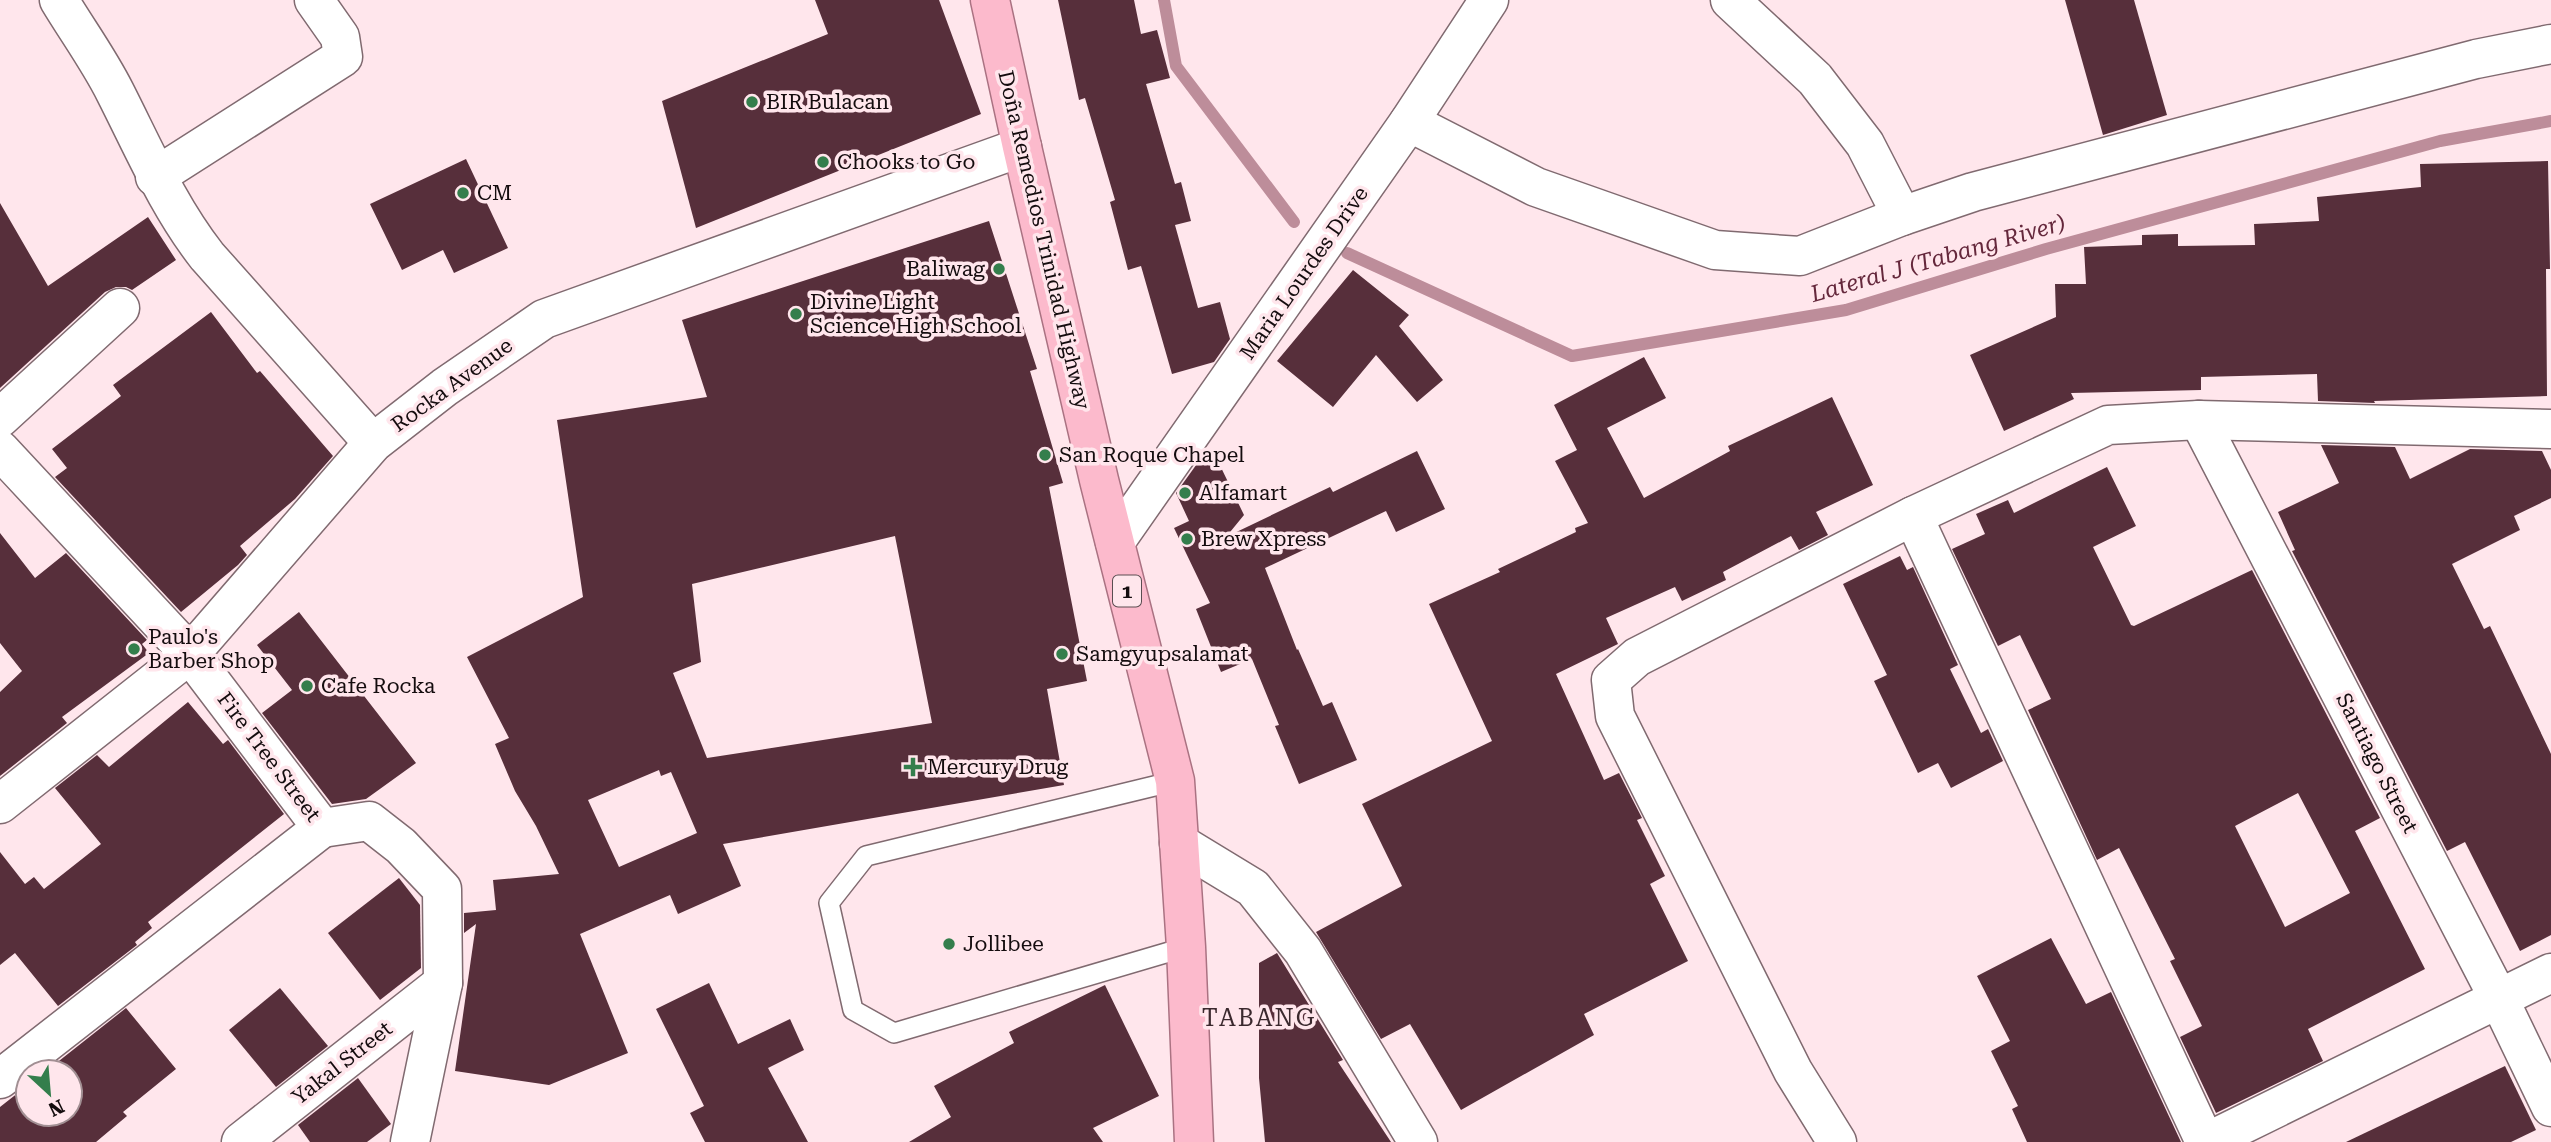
<svg xmlns="http://www.w3.org/2000/svg" width="2551" height="1142" font-family="'Roboto Serif',serif">
  <style>
    .lines { fill: none; stroke-linecap: round; stroke-linejoin: round }
    .stream { stroke: #bd8d9a; stroke-width: 12 }
    .building { fill: #572f3b; fill-rule: evenodd }
    .service-casing { stroke: #806a70; stroke-width: 22 }
    .minor-casing { stroke: #806a70; stroke-width: 41 }
    .tertiary-casing { stroke: #806a70; stroke-width: 41 }
    .trunk-casing { stroke: #aa7282; stroke-width: 41 }
    .service { stroke: #fff; stroke-width: 19 }
    .minor { stroke: #fff; stroke-width: 38 }
    .tertiary { stroke: #fff; stroke-width: 38 }
    .trunk { stroke: #fcbacc; stroke-width: 38 }
    .poi-dot { fill: #347e4c; stroke: #ffe6ec; stroke-width: 2.5 }
    .labels { text-anchor: middle; stroke-width: 7; stroke-linejoin: round; paint-order: stroke }
    .shield { fill: #ffe6ec; stroke: #5a4d51; stroke-width: 2 }
    .shield-label { font-size: 19px; font-weight: bold; fill: #140c0e }
    .poi-label { font-size: 21px; fill: #140c0e; stroke: #ffe6ec; text-anchor: start }
    .street-label { font-size: 21px; fill: #140c0e; stroke: #ffe6ec }
    .water-label { font-size: 23px; font-style: italic; fill: #65283c; stroke: #ffe6ec }
    .quarter-label { font-size: 24px; letter-spacing: 2px; fill: #3b292e; stroke: #ffe6ec }
  </style>
  <rect width="100%" height="100%" fill="#ffe6ec"/>
  <g class="lines">
    <!-- stream -->
    <g class="stream">
      <path d="M1164 0 1176 66 1294 222"/>
      <path d="M1347 253 1572 356 1846 310 2046 249 2440 141 2551 121"/>
    </g>
  </g>
  <!-- building -->
  <g class="building">
    <path d="M815 0H939L981 114 696 228 662 101 828 34Z"/>
    <path d="M1058 0H1134L1141 34 1157 30 1170 78 1146 84 1175 184 1181 182 1191 221 1175 225 1198 308 1220 302 1230 339 1214 362 1172 374 1141 266 1128 270 1110 202 1115 200 1085 98 1079 100Z"/>
    <path d="M2065 0H2134L2167 115 2103 135Z"/>
    <path d="M466 159 508 248 454 273 443 250 402 270 370 204Z"/>
    <path d="M2548 161 2550 269H2546L2547 396 2374 401 2375 403 2318 401 2317 374 2201 377V390L2071 393 2074 399 2004 431 1970 355 2056 317 2055 284H2086L2084 247 2142 245V235L2178 234V246L2255 245 2254 224 2319 221 2317 197 2421 187 2420 164Z"/>
    <path d="M0 203 48 286 148 217 176 260 132 290 126 287H116L105 292 0 388Z"/>
    <path d="M989 221 1037 369 1030 371 1063 483 1049 487 1087 681 1047 689 1064 785 723 844 741 886 678 914 670 895 580 934 628 1053 549 1085 455 1071 476 924 464 933V913L496 910 493 880 559 874 536 826 515 791 495 744 509 738 467 657 583 597 557 420 707 397 682 320ZM895 536 932 723 707 758 673 673 701 662 692 584ZM659 770 661 776 671 772 697 833 619 867 588 800Z"/>
    <path d="M1353 270 1409 315 1399 326 1443 380 1417 402 1376 355 1333 407 1277 361Z"/>
    <path d="M211 312 257 373 260 371 333 456 295 499 240 546 247 555 238 565 181 612 55 477 67 468 52 449 121 396 113 385Z"/>
    <path d="M1644 357 1666 398 1607 428 1644 498 1730 451 1728 446 1832 397 1873 485 1816 512 1828 535 1799 550 1791 536 1723 572 1726 580 1682 601 1675 587 1606 618 1618 644 1556 674 1604 780 1619 773 1642 818 1637 820 1665 876 1650 884 1688 961 1584 1014 1594 1035 1461 1110 1410 1024 1381 1039 1316 932 1402 886 1362 804 1492 741 1429 604 1500 572 1498 569 1576 532 1575 528 1588 523 1555 461 1577 450 1554 405Z"/>
    <path d="M2321 445 2395 447 2410 479 2470 449 2542 451 2551 470V498L2514 516 2520 530 2452 564 2484 629 2490 626 2551 754V935L2520 951 2465 842 2447 851 2292 551 2295 550 2278 512 2339 483Z"/>
    <path d="M1417 451 1445 509 1396 532 1386 511 1265 568 1297 650 1298 649 1323 706 1332 702 1357 760 1299 784 1275 726 1279 725 1252 659 1221 672 1196 609 1210 603 1174 528 1189 521 1176 493 1199 461 1214 453 1244 515 1226 537 1330 487 1333 492Z"/>
    <path d="M2107 467 2136 526 2093 547 2131 625 2134 626 2252 570 2380 818 2355 831 2425 969 2308 1029 2323 1061 2216 1113 2180 1037 2202 1026 2170 961 2175 959 2119 848 2097 860 2028 710 2051 699 2020 635 1998 646 1952 549 1985 534 1976 514 2008 500 2014 513ZM2298 793 2350 893 2285 927 2235 826Z"/>
    <path d="M0 533 35 578 66 553 147 640 142 644 149 653 62 717 67 723 0 776V692L22 671 0 643Z"/>
    <path d="M1900 556 1907 570 1913 567 1958 665 1950 669 1981 733 1988 729 2003 761 1951 788 1938 763 1918 773 1874 681 1887 675 1843 584Z"/>
    <path d="M299 612 416 763 366 799 332 804 262 713 292 690 257 645Z"/>
    <path d="M188 702 223 744 228 740 284 814 148 922 152 928 135 942 137 945 58 1006 15 953 0 965V852L25 884 34 877 44 889 101 844 55 788 97 755 109 767Z"/>
    <path d="M399 878 420 905 421 968 380 1000 328 933Z"/>
    <path d="M2051 938 2086 1004 2111 992 2181 1142H2027L2012 1109 2018 1106 1991 1051 2010 1041 1977 976Z"/>
    <path d="M1277 953 1343 1060 1338 1062 1391 1142H1265L1259 1078V963Z"/>
    <path d="M709 983 738 1044 790 1019 804 1050 768 1068 808 1142H705L690 1113 704 1106 656 1009Z"/>
    <path d="M1105 985 1159 1096 1093 1128 1103 1142H909L951 1117 934 1086 1014 1043 1009 1032Z"/>
    <path d="M280 988 328 1046 276 1087 229 1030Z"/>
    <path d="M126 1008 176 1069 123 1112 127 1116 96 1142H0V1107L28 1085V1114H70V1072H45Z"/>
    <path d="M2505 1066 2536 1130 2511 1142H2346Z"/>
    <path d="M358 1078 391 1124 367 1142H310L298 1125Z"/>
  </g>
  <g class="lines">
    <!-- service casing -->
    <g class="service-casing">
      <path id="service" d="M1175 781 866 856 829 903 853 1010 894 1033 1186 947"/>
    </g>
    <!-- minor casing -->
    <g class="minor-casing">
      <g id="minor">
        <path d="M59 0C77 30 99 60 115 92 144 149 168 206 207 256L373 443"/>
        <path d="M1730 0 1815 79 1865 144 1902 216"/>
        <path d="M1409 122 1536 187 1715 250 1800 256 1902 216 1973 192 2476 59 2551 44"/>
        <path d="M155 177 343 57 340 37 314 0"/>
        <path d="M0 418 120 308"/>
        <path d="M2199 420 2499 999 2551 1107"/>
        <path d="M0 450 190 654 322 828 369 821 401 846 442 889 443 983 410 1142"/>
        <path d="M1913 516 2205 1142"/>
        <path d="M1115 542 1409 122 1489 0"/>
        <path d="M0 804 190 654 373 443 445 387 544 319 1022 147"/>
        <path d="M0 1079 322 828"/>
        <path d="M241 1142 443 983"/>
        <path d="M1837 1142 1793 1071 1615 716 1611 680 1637 657 1913 516 2108 425 2199 420 2551 429"/>
        <path d="M2207 1142 2551 973"/>
      </g>
    </g>
    <!-- tertiary casing -->
    <g class="tertiary-casing">
      <path id="tertiary" d="M1179 843 1253 888 1303 951 1418 1142"/>
    </g>
    <!-- trunk casing -->
    <g class="trunk-casing">
      <path id="trunk" d="M990 0 1022 147 1099 480 1175 781 1186 947 1194 1142"/>
    </g>
    <!-- service -->
    <use href="#service" class="service"/>
    <!-- minor -->
    <use href="#minor" class="minor"/>
    <!-- tertiary -->
    <use href="#tertiary" class="tertiary"/>
    <!-- trunk -->
    <use href="#trunk" class="trunk"/>
  </g>
  <!-- markers -->
  <g class="poi-dot">
    <circle cx="752" cy="102" r="7"/>
    <circle cx="823" cy="162" r="7"/>
    <circle cx="463" cy="193" r="7"/>
    <circle cx="999" cy="269" r="7"/>
    <circle cx="796" cy="314" r="7"/>
    <circle cx="1045" cy="455" r="7"/>
    <circle cx="1185" cy="493" r="7"/>
    <circle cx="1187" cy="539" r="7"/>
    <circle cx="134" cy="649" r="7"/>
    <circle cx="1062" cy="654" r="7"/>
    <circle cx="307" cy="686" r="7"/>
    <path d="M909.5 756.5h7v7h7v7h-7v7h-7v-7h-7v-7h7z"/>
    <circle cx="949" cy="944" r="7"/>
  </g>
  <g class="labels">
    <!-- shield labels -->
    <rect class="shield" x="1113" y="575.5" width="28" height="31" rx="5"/>
    <g class="shield-label">
      <text x="1127" y="598">1</text>
    </g>
    <!-- poi labels -->
    <g class="poi-label">
      <text x="766" y="109">BIR Bulacan</text>
      <text x="837" y="169">Chooks to Go</text>
      <text x="477" y="200">CM</text>
      <text x="985" y="276" text-anchor="end">Baliwag</text>
      <text x="810" y="309">Divine Light<tspan x="810" dy="24">Science High School</tspan></text>
      <text x="1059" y="462">San Roque Chapel</text>
      <text x="1199" y="500">Alfamart</text>
      <text x="1201" y="546">Brew Xpress</text>
      <text x="148" y="644">Paulo's<tspan x="148" dy="24">Barber Shop</tspan></text>
      <text x="1076" y="661">Samgyupsalamat</text>
      <text x="321" y="693">Cafe Rocka</text>
      <text x="927" y="774">Mercury Drug</text>
      <text x="963" y="951">Jollibee</text>
    </g>
    <!-- street labels -->
    <g class="street-label">
      <text transform="translate(1044 240) rotate(77)" y="7">Doña Remedios Trinidad Highway</text>
      <text transform="translate(1304 273) rotate(-55)" y="7">Maria Lourdes Drive</text>
      <text transform="translate(452 385) rotate(-36)" y="7">Rocka Avenue</text>
      <text transform="translate(269 757) rotate(53)" y="7">Fire Tree Street</text>
      <text transform="translate(2377 763) rotate(63)" y="7">Santiago Street</text>
      <text transform="translate(342 1063) rotate(-38)" y="7">Yakal Street</text>
    </g>
    <!-- water labels -->
    <g class="water-label">
      <text transform="translate(1938 258) rotate(-16)" y="8">Lateral J (Tabang River)</text>
    </g>
    <!-- quarter labels -->
    <g class="quarter-label">
      <text x="1259" y="1026">TABANG</text>
    </g>
  </g>
  <!-- north arrow -->
  <g transform="translate(49 1093) rotate(154)"><circle r="33" fill="#ffe6ec" stroke="#a18f93" stroke-width="2"/>
  <path d="M0-5L12 26L0 18L-12 26Z" fill="#347e4c"/>
  <text y="-10" font-size="19" font-weight="bold" text-anchor="middle" fill="#140c0e">N</text>
  </g>
</svg>
